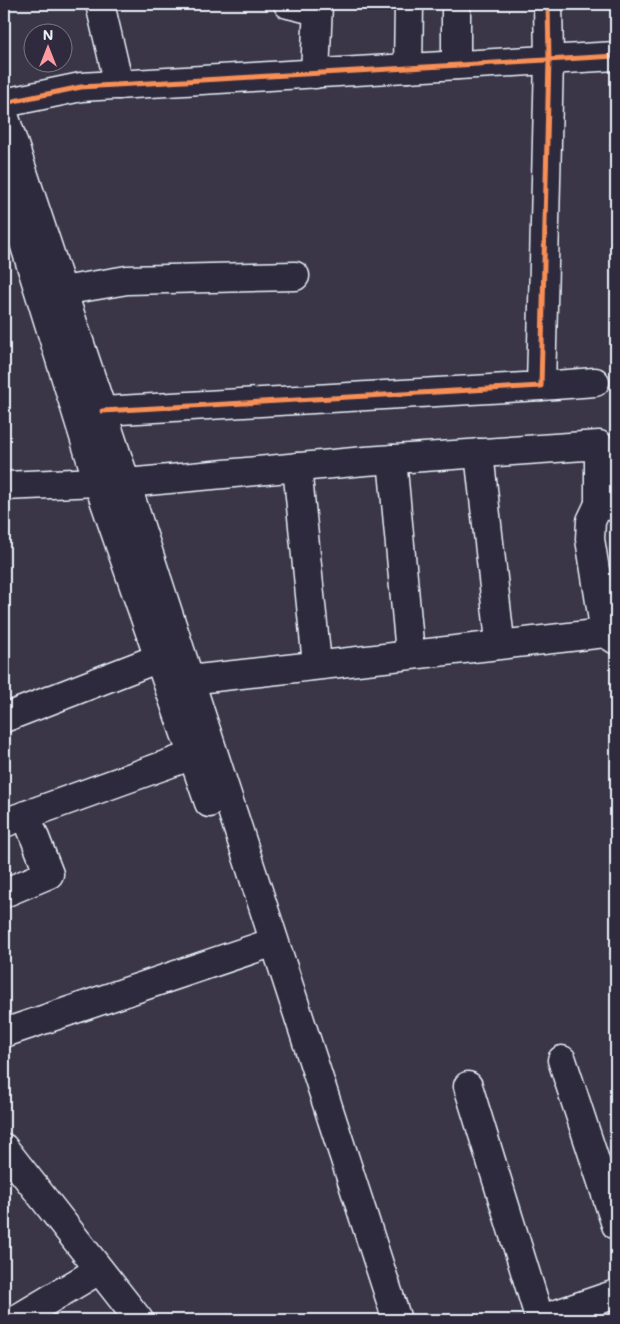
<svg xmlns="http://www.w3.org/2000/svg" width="620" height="1324" font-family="Mali,sans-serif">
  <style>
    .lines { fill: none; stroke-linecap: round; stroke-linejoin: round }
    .minor-casing { stroke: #e8f1f8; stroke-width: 31 }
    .major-casing { stroke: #e8f1f8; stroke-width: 31 }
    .minor { stroke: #2f2a3d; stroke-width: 28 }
    .major { stroke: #2f2a3d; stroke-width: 28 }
    .cycleway-casing { stroke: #2f2a3d; stroke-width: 8 }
    .cycleway { stroke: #f78f57; stroke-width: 5 }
  </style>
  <rect width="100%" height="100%" fill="#3a3648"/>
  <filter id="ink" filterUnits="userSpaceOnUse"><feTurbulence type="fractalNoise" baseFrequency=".02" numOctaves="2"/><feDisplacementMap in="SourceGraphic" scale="10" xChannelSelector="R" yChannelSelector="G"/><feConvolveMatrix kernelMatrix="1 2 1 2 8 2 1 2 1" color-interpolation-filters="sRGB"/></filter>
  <g filter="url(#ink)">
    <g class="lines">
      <!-- minor casing -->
      <g class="minor-casing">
        <g id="minor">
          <path d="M100 4 119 85"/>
          <path d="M288 4 317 11"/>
          <path d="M456 65V4"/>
          <path d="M408 68 409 4"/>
          <path d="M315 74 318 4"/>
          <path d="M4 103 81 87 616 56"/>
          <path d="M62 291 127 280 295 276"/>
          <path d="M541 386 595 382"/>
          <path d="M102 411 541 386 549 59 548 4"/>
          <path d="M479 453 499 632"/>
          <path d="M392 459 409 642"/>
          <path d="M297 467 316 654"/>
          <path d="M4 486 98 482 126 483 365 461 599 445V504L616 507"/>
          <path d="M599 504 591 521 590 539 605 633 616 640"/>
          <path d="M189 680 605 633"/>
          <path d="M4 718 159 658"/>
          <path d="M4 823 193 755"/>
          <path d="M4 893 49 874 26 815"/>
          <path d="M4 1033 274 942"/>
          <path d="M562 1060 616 1225"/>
          <path d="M468 1086 540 1320"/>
          <path d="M4 1148 139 1320"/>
          <path d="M15 1320 99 1270"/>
          <path d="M539 1320 616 1294"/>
        </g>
      </g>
      <!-- major casing -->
      <g class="major-casing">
        <g id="major">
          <path d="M4 115 126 483 397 1320"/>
          <path d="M4 178 98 482 209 803"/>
        </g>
      </g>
      <!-- minor -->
      <use href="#minor" class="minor"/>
      <!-- major -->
      <use href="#major" class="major"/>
      <!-- cycleway casing -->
      <g class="cycleway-casing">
        <g id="cycleway">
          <path d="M4 103 81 87 616 56"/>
          <path d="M102 411 541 386 549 59 548 4"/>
        </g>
      </g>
      <!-- cycleway -->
      <use href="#cycleway" class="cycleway"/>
    </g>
  </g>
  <!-- margin -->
  <rect width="620" height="1324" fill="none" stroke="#2f2a3d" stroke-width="20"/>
  <rect x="10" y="10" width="600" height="1304" fill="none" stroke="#e8f1f8" stroke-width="2" filter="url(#ink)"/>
  <!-- north arrow -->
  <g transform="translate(48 48)"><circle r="24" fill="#2f2a3d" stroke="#797a88"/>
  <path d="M0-4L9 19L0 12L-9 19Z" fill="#ff9aa2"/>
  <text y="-8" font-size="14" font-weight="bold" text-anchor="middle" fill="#e8f1f8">N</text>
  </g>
</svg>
